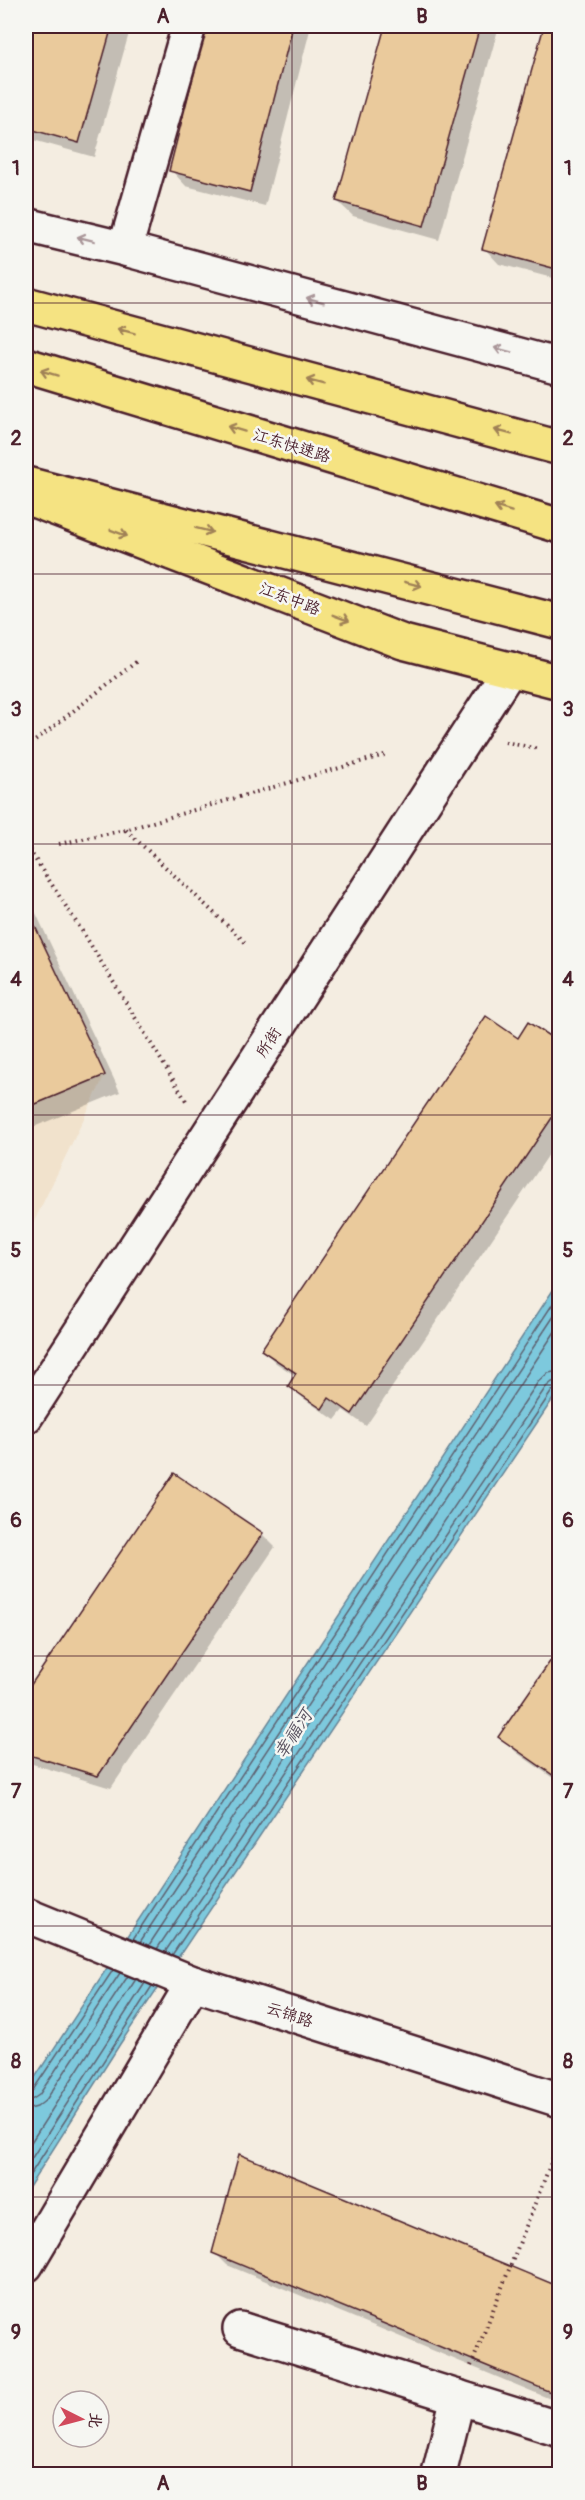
<svg xmlns="http://www.w3.org/2000/svg" width="585" height="2500" font-family="Pangolin,'LXGW WenKai TC',sans-serif">
  <style>
    .built { fill: #f1e2cc }
    .water { fill: #7dc9dd; stroke: #698596; stroke-width: 1.5 }
    .shadow { fill: #0003 }
    .lines { fill: none; stroke-linecap: round; stroke-linejoin: round }
    .shore { stroke: #5e6372; stroke-width: 1.5 }
    .building { fill: #eaca9c; stroke: #4a1f2b; stroke-width: 1.5 }
    .minor-casing { stroke: #4a1f2b; stroke-width: 38 }
    .major-casing { stroke: #4a1f2b; stroke-width: 38 }
    .highway-casing { stroke: #4a1f2b; stroke-width: 38 }
    .path { stroke: #4a1f2b; stroke-width: 4; stroke-dasharray: 1.5 4.5; stroke-linecap: butt }
    .minor { stroke: #f6f6f2; stroke-width: 33 }
    .major { stroke: #f5e382; stroke-width: 33 }
    .highway { stroke: #f5e382; stroke-width: 33 }
    .oneway { stroke: #a99598 }
    .oneway2 { stroke: #a08156 }
    .grid { fill: none; stroke: #4a1f2b; stroke-width: 1.5; stroke-opacity: 0.55 }
    .labels { text-anchor: middle; stroke-width: 5; stroke-linejoin: round; paint-order: stroke }
    .street-label { font-size: 16px; fill: #4a1f2b; stroke: #f6f6f2 }
    .water-label { font-size: 18px; font-style: italic; fill: #595260; stroke: #f6f6f2 }
    .neatline { fill: none; stroke: #4a1f2b; stroke-width: 2 }
    .grid-label { font-size: 20px; text-anchor: middle; font-weight: bold; fill: #4a1f2b }
  </style>
  <rect width="100%" height="100%" fill="#f4ede1"/>
  <filter id="ink" filterUnits="userSpaceOnUse"><feTurbulence type="fractalNoise" baseFrequency=".0167" numOctaves="2"/><feDisplacementMap in="SourceGraphic" scale="12" xChannelSelector="R" yChannelSelector="G"/><feConvolveMatrix kernelMatrix="1 2 1 2 8 2 1 2 1" color-interpolation-filters="sRGB"/></filter>
  <g filter="url(#ink)">
    <!-- built -->
    <path class="built" d="M26 907 105 1075 26 1238Z"/>
    <!-- water -->
    <path class="water" d="M559 1281V1390L120 2044 26 2192V2091Z"/>
    <!-- shadow -->
    <g class="shadow">
      <path d="M26 26H131L94 157 26 138Z"/>
      <path d="M208 26H311L265 206 186 186 171 170Z"/>
      <path d="M387 26H499L439 240 353 216 337 201Z"/>
      <path d="M545 26H560V280L499 264 484 248Z"/>
      <path d="M26 892 120 1092 26 1130Z"/>
      <path d="M519 1040 560 1045V1138L366 1426 343 1410 335 1420 303 1398 290 1385 296 1376 276 1363 263 1350Z"/>
      <path d="M174 1475 262 1534 275 1547 111 1788 26 1762V1694Z"/>
      <path d="M560 1650V1783L516 1752 500 1736Z"/>
      <path d="M214 2252 560 2289V2403L227 2265Z"/>
    </g>
    <g class="lines">
      <!-- shore -->
      <g class="shore">
        <path d="M133 1939 560 1293"/>
        <path d="M140 1942 560 1307"/>
        <path d="M149 1945 560 1324"/>
        <path d="M157 1949 538 1382 548 1373 560 1371"/>
        <path d="M165 1952 546 1387 552 1382 560 1380"/>
        <path d="M172 1955 552 1391 560 1388"/>
        <path d="M26 2093 33 2090 113 1970"/>
        <path d="M26 2101 33 2099 39 2095 120 1973"/>
        <path d="M26 2110 37 2107 46 2100 128 1976"/>
        <path d="M26 2150 136 1979"/>
        <path d="M26 2167 145 1983"/>
        <path d="M26 2181 152 1986"/>
      </g>
    </g>
    <!-- building -->
    <g class="building">
      <path d="M26 26H112L79 143 26 128Z"/>
      <path d="M206 26H293L250 192 169 171Z"/>
      <path d="M385 26H480L424 226 336 201Z"/>
      <path d="M544 26H560V270L482 249Z"/>
      <path d="M26 907 105 1075 26 1108Z"/>
      <path d="M486 1016 518 1038 528 1022 560 1043V1054L554 1062 560 1065V1106L352 1414 329 1398 322 1409 288 1386 296 1373 261 1350Z"/>
      <path d="M174 1473 263 1533 98 1776 26 1754V1692Z"/>
      <path d="M560 1647V1780L498 1737Z"/>
      <path d="M239 2154 560 2287V2396L212 2253Z"/>
    </g>
    <g class="lines">
      <!-- minor casing -->
      <g class="minor-casing">
        <g id="minor">
          <path d="M26 225 125 249 560 366"/>
          <path d="M125 249 189 26"/>
          <path d="M26 1416 510 669"/>
          <path d="M26 1915 193 1983 560 2100"/>
          <path d="M26 2265 193 1983"/>
          <path d="M240 2329 560 2429"/>
          <path d="M439 2474 458 2397"/>
        </g>
      </g>
      <!-- major casing -->
      <g class="major-casing">
        <g id="major">
          <path d="M26 304 560 448"/>
          <path d="M26 497 403 642 560 682"/>
        </g>
      </g>
      <!-- highway casing -->
      <g class="highway-casing">
        <g id="highway">
          <path d="M26 365 560 526"/>
          <path d="M26 484 560 622"/>
        </g>
      </g>
      <!-- path -->
      <g class="path">
        <path d="M505 742 539 749"/>
        <path d="M26 748 136 662"/>
        <path d="M126 830 248 945"/>
        <path d="M59 844 125 830 388 754"/>
        <path d="M26 845 84 934 188 1104"/>
        <path d="M471 2366 560 2140"/>
      </g>
      <!-- minor -->
      <use href="#minor" class="minor"/>
      <!-- major -->
      <use href="#major" class="major"/>
      <!-- highway -->
      <use href="#highway" class="highway"/>
    </g>
    <!-- one-way arrows -->
    <defs><path id="oneway-shaft" d="M-6 0H5M1.5-3L5.5 0L1.5 3" fill="none" stroke-width="1.6" stroke-linecap="round" stroke-linejoin="round" transform="scale(1.5)"/></defs>
    <g class="oneway">
      <use href="#oneway-shaft" transform="translate(86 239) rotate(-166)"/>
      <use href="#oneway-shaft" transform="translate(315 300) rotate(-165)"/>
      <use href="#oneway-shaft" transform="translate(503 350) rotate(-165)"/>
    </g>
    <g class="oneway2">
      <use href="#oneway-shaft" transform="translate(126 331) rotate(-165)"/>
      <use href="#oneway-shaft" transform="translate(49 373) rotate(-163)"/>
      <use href="#oneway-shaft" transform="translate(315 382) rotate(-165)"/>
      <use href="#oneway-shaft" transform="translate(236 429) rotate(-163)"/>
      <use href="#oneway-shaft" transform="translate(503 432) rotate(-165)"/>
      <use href="#oneway-shaft" transform="translate(503 509) rotate(-163)"/>
      <use href="#oneway-shaft" transform="translate(204 530) rotate(14)"/>
      <use href="#oneway-shaft" transform="translate(119 533) rotate(21)"/>
      <use href="#oneway-shaft" transform="translate(413 584) rotate(14)"/>
      <use href="#oneway-shaft" transform="translate(341 618) rotate(21)"/>
    </g>
  </g>
  <!-- grid -->
  <path class="grid" d="M292 26V2474M26 303H560M26 574H560M26 844H560M26 1115H560M26 1385H560M26 1656H560M26 1926H560M26 2197H560"/>
  <g class="labels">
    <!-- street labels -->
    <g class="street-label">
      <text transform="translate(292 445) rotate(17)" y="6">江东快速路</text>
      <text transform="translate(290 598) rotate(21)" y="6">江东中路</text>
      <text transform="translate(268 1042) rotate(-57)" y="6">所街</text>
      <text transform="translate(290 2014) rotate(18)" y="6">云锦路</text>
    </g>
    <!-- water labels -->
    <g class="water-label">
      <text transform="translate(293 1734) rotate(-57)" y="6">幸福河</text>
    </g>
  </g>
  <!-- margin -->
  <rect width="585" height="2500" fill="none" stroke="#f6f6f2" stroke-width="66"/>
  <!-- north arrow -->
  <g transform="translate(81 2419) rotate(96)"><circle r="28" fill="#f6f6f2" stroke="#b1a0a2" stroke-width="1.5"/>
  <path d="M0-4.5L10 22L0 15L-10 22Z" fill="#d1495b"/>
  <text y="-9" font-size="16" font-weight="bold" text-anchor="middle" fill="#4a1f2b">北</text>
  </g>
  <rect x="33" y="33" width="519" height="2434" class="neatline"/>
  <g class="grid-label">
    <text x="163" y="23">A</text>
    <text x="422" y="23">B</text>
    <text x="16" y="175">1</text>
    <text x="568" y="175">1</text>
    <text x="16" y="445">2</text>
    <text x="568" y="445">2</text>
    <text x="16" y="716">3</text>
    <text x="568" y="716">3</text>
    <text x="16" y="986">4</text>
    <text x="568" y="986">4</text>
    <text x="16" y="1257">5</text>
    <text x="568" y="1257">5</text>
    <text x="16" y="1527">6</text>
    <text x="568" y="1527">6</text>
    <text x="16" y="1798">7</text>
    <text x="568" y="1798">7</text>
    <text x="16" y="2068">8</text>
    <text x="568" y="2068">8</text>
    <text x="16" y="2339">9</text>
    <text x="568" y="2339">9</text>
    <text x="163" y="2490">A</text>
    <text x="422" y="2490">B</text>
  </g>
</svg>
